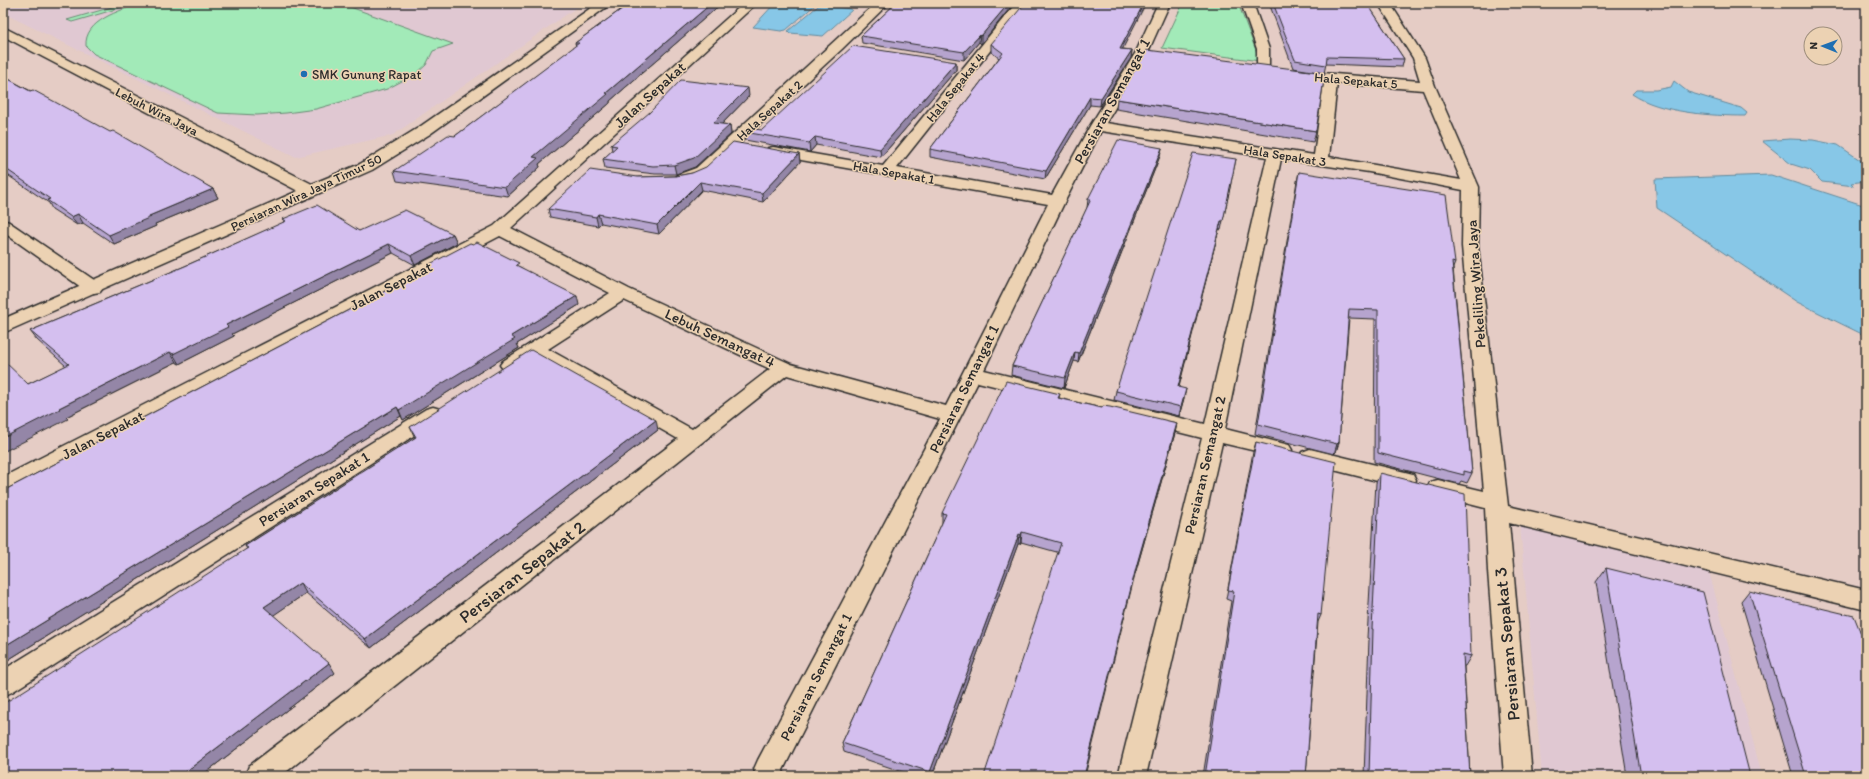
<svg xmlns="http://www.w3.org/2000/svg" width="1869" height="779" font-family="Itim,sans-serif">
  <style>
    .built { fill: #e0c8d2 }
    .green { fill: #a2eab8; stroke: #668a72 }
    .water { fill: #87c7e7; stroke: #62899c }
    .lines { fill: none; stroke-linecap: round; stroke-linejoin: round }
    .minor-casing { stroke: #2b2b2b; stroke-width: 3 }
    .tertiary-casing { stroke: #2b2b2b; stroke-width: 3 }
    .minor { fill: #ecd2b3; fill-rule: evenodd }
    .tertiary { fill: #ecd2b3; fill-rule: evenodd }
    .wall { fill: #b6a4ce; stroke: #2b2b2b }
    .shaded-wall { fill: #9486a7; stroke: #2b2b2b }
    .building { fill: #d4bfef; stroke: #2b2b2b }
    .poi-dot { fill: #1f6fb2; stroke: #ecd2b3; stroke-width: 1.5 }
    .labels { text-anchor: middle; stroke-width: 3; stroke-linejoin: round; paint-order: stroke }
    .far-poi-label { font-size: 13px; fill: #2b2b2b; stroke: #ecd2b3; text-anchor: start }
    .far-street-label { font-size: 13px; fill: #2b2b2b; stroke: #ecd2b3 }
    .street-label { font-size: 15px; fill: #2b2b2b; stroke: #ecd2b3 }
    .near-street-label { font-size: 18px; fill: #2b2b2b; stroke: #ecd2b3 }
  </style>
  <rect width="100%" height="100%" fill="#e5ccc5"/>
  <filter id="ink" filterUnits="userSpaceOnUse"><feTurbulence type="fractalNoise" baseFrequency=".025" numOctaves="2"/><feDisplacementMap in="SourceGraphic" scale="8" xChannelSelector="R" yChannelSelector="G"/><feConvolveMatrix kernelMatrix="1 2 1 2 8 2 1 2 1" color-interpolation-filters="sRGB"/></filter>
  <g filter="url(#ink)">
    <!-- built -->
    <g class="built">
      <path d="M3 3H583L393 135 296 157 3 13Z"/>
      <path d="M1520 525 1709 571 1762 776H1542Z"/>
    </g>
    <!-- green -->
    <g class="green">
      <path d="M126 3H137L72 22 67 20Z"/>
      <path d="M140 3H339L453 44 433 51 426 65 417 73 387 89 316 109 286 113 257 115 218 113 94 54 86 46C84 20 120 11 140 3Z"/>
      <path d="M1183 3H1238L1260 61 1162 48Z"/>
    </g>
    <!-- water -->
    <g class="water">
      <path d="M775 3H807L815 5 786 30 781 31 753 27Z"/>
      <path d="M823 5 850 9 852 10 823 36 790 33 788 31 818 6Z"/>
      <path d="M1674 81 1688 92 1741 108 1747 113 1745 116C1712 116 1660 113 1632 94L1636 90H1656L1671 87Z"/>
      <path d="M1790 139 1813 140 1838 145 1866 164V181L1851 183 1854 186 1822 182 1810 170 1791 164 1762 141Z"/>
      <path d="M1771 175 1866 206V336L1797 302 1657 208 1655 179Z"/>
    </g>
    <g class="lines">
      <!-- minor casing -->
      <g class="minor-casing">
        <g id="minor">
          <path d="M744 3H757L511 228 629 289 791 364 946 406 1048 204 773 155 768 154 766 151 768 148 773 147 883 166 1016 3H1028L897 168 1052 195 1090 126 1136 52 1158 3H1170L1148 52 1106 123 1314 155 1324 82 1293 78 1292 75 1293 72 1298 71 1420 81 1413 58 1378 3H1390L1425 58 1435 86 1479 187 1478 246 1508 506 1866 590V610L1509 523 1532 776H1504L1488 571 1485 508 1430 494 1427 488 1430 482 1438 480 1484 491 1462 246 1463 190 1369 172 1281 159 1225 429 1289 445 1292 450 1289 455 1281 457 1222 443 1146 776H1118L1202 438 978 382 783 770 784 776H756L754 769 758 760 940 419 787 375 281 776H245L249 766 678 439 535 358C524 365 516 373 503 369L500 365 503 361 610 293 500 236 11 493 3 495V477L494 226ZM1337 83 1423 90 1461 180 1329 157ZM1101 131 1267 157 1205 424 984 370 1065 201ZM624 300 770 369 692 429 548 349Z"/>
          <path d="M876 3H889L842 49 706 174 682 183 677 181 674 178 677 175 696 168Z"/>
          <path d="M1241 3H1253L1269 49V69L1268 72H1258L1257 69V49Z"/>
          <path d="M3 220 9 222 100 284 103 288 100 292 94 293 88 292 3 232Z"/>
          <path d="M433 407 440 409 443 414 440 419 12 692 3 696V670L426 409Z"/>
          <path d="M1310 449 1405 472 1413 474 1416 480 1413 486 1405 488 1302 462 1299 457 1302 452Z"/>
        </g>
      </g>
      <!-- tertiary casing -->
      <g class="tertiary-casing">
        <path id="tertiary" d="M598 3H612L430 134 372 170 3 333V319L298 191 3 36V27L312 184 360 164 418 128Z"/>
      </g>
      <!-- minor -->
      <use href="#minor" class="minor"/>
      <!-- tertiary -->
      <use href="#tertiary" class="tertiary"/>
    </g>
    <!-- wall -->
    <g class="wall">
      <path d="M630 3H722L610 101V103L539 164 540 167 508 196 397 181 394 171 455 136 576 46 575 43Z"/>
      <path d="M896 3H1014L981 44 979 42 964 60 862 43 861 36Z"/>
      <path d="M1269 3H1367L1404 59 1402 67 1326 64 1324 73 1293 68Z"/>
      <path d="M991 44 1123 49 1132 50 1131 58 1100 106 1090 105 1045 179 930 157V149L999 58 991 52Z"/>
      <path d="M956 62V70L881 157 816 145 810 152 745 140 744 132 762 130Z"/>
      <path d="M3 76 213 189 218 198 155 224 156 226 114 244 83 223 77 225 52 209 49 203 3 172Z"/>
      <path d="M749 96 722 124 730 125 731 134 695 167 676 174H655L605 168 603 159 612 151 611 145Z"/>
      <path d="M1117 99 1316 131 1313 142 1116 109Z"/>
      <path d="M1162 148 1160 156 1078 362 1074 361 1064 388 1011 375 1012 366 1087 208 1088 199Z"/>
      <path d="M799 154 800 162 763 202 702 190 659 234 601 223 598 226 550 217 548 209 638 177 676 176Z"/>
      <path d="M1236 159 1221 230 1219 229 1179 387 1184 398 1179 416 1114 400 1116 391Z"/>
      <path d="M1299 172 1455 263 1453 268 1472 473 1467 483 1461 481 1459 484 1374 462 1375 319 1349 318 1339 442 1336 452 1334 454 1255 434 1297 181Z"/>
      <path d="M283 219 359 231 453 234 457 243 415 265 393 253 232 334 234 336 179 364 176 362 66 417 68 419 28 384 66 366 37 340 30 331 185 266 285 222Z"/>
      <path d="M428 265 520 267 579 305 517 344 519 348 403 420 401 416 3 663V491L429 268Z"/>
      <path d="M1060 394 1059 398 1102 408 1177 423 1175 433 1135 574 1021 542 1020 544H1018L932 776H915L844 752 842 743 942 523V513Z"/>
      <path d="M410 427 658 430 371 648 306 593 273 615 335 673 201 776 247 549 245 546 415 438Z"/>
      <path d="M1256 442 1321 615 1318 622 1306 776H1203L1231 601 1226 599 1253 452Z"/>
      <path d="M1380 473 1471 656 1465 666H1464L1470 776H1364L1369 639 1367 638 1376 483Z"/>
      <path d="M1606 568 1750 776H1627L1596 582Z"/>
      <path d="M1749 591 1866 776H1793L1741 601Z"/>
    </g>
    <!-- shaded-wall -->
    <g class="shaded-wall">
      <path d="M712 3H722L610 101V103L539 164 540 167 508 196 505 187 533 157 606 93Z"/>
      <path d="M1009 3H1014L981 44V36Z"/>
      <path d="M1144 3H1146L1119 56 1120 49Z"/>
      <path d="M980 35 979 42 964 60V52Z"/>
      <path d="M1132 50 1131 58 1100 106 1101 98Z"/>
      <path d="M956 62V70L881 157 880 149Z"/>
      <path d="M748 88 749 96 715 131 713 123Z"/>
      <path d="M1090 97V105L1045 179 1046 171Z"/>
      <path d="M730 125 731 134 695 167 676 174 674 165Z"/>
      <path d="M815 137 816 145 810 152 809 143Z"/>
      <path d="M1162 148 1160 156 1078 362 1079 353Z"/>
      <path d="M799 154 800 162 763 202 762 193Z"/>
      <path d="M700 182 702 190 659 234 657 225Z"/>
      <path d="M213 189 218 198 155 224 156 226 114 244 109 235 149 216Z"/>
      <path d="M78 214 83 223 77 225 71 217Z"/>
      <path d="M598 214 601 223 598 226 596 217Z"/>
      <path d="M1221 221 1219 229 1176 397 1178 387Z"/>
      <path d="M453 234 457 243 415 265 411 256Z"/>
      <path d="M389 244 393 253 232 334 234 336 179 364 173 354 226 325Z"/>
      <path d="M577 296 579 305 517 344 519 348 403 420 399 410 511 336Z"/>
      <path d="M170 352 176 362 66 417 68 419 3 452V438L59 408Z"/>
      <path d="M1075 352 1074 361 1064 388 1065 378Z"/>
      <path d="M1186 389 1184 398 1179 416 1181 407Z"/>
      <path d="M397 407 401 416 3 663V647Z"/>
      <path d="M656 420 658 430 371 648 365 639Z"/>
      <path d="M1177 423 1175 433 1135 574 1085 776H1084L1137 564Z"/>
      <path d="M1339 442 1336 452 1334 454 1337 444Z"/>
      <path d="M1022 532 1021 542 1020 544 1021 535Z"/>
      <path d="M1019 534 1018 544 932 776H930V772Z"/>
      <path d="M300 583 306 593 271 617 264 607Z"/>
      <path d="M329 663 335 673 201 776H180Z"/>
    </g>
    <!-- building -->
    <g class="building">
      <path d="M630 3H712L606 93 608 94 533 157 538 158 505 187 394 171 448 135 455 136 579 43H575Z"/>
      <path d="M896 3H1009L981 36 980 35 964 52 861 36Z"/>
      <path d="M1025 3H1144L1120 49 1132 50 1101 98 1090 97 1046 171 930 149 1003 53 991 44Z"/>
      <path d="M1273 3H1367L1404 59 1327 57 1326 65 1295 60Z"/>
      <path d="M853 46 956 62 880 149 815 137 809 143 744 132 748 128 762 130Z"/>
      <path d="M1147 50 1325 73 1316 131 1117 99Z"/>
      <path d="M3 76 30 91 33 90 110 132 113 131 213 189 149 216 151 217 109 235 78 214 71 217 47 200 50 199 3 167Z"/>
      <path d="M681 80 748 88 713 123 730 125 694 158 674 165 653 166 603 159 617 146 611 145 650 112Z"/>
      <path d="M1118 140 1162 148 1079 353 1075 352 1065 378 1012 366 1091 199H1088Z"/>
      <path d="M733 142 799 154 762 193 700 182 657 225 598 214 596 217 548 209 590 170 638 177 676 176 692 173 706 167Z"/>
      <path d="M1193 153 1236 159 1223 221H1221L1178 387 1186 389 1181 407 1116 391Z"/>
      <path d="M1299 172 1446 195 1455 263 1452 262 1472 473 1464 471V475L1378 453V310L1349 309 1339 442 1337 444 1258 424Z"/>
      <path d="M317 205 359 231 405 210 453 234 411 256 389 244 226 325 228 327 173 354 170 352 59 408 60 409 3 438V360L28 384 69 364 30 331 185 266 286 221 283 219Z"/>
      <path d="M477 242 519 263 516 265 577 296 511 336 515 339 399 410 397 407 3 647V491L431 267 428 265 470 243 473 244Z"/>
      <path d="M531 350 656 420 365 639 300 583 264 607 329 663 180 776H3V704L248 548 245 546 416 437 410 427Z"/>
      <path d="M1006 381 1060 394 1058 398 1102 408 1103 406 1110 407 1177 423 1137 564 1084 776H984L1061 543 1022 532 1021 535 1019 534 930 772 842 743 946 514 942 513Z"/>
      <path d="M1256 442 1336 462 1321 615 1318 614 1306 776H1205L1234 591 1228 590Z"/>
      <path d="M1380 473 1465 494 1471 656 1463 654 1470 776H1369L1373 629H1372Z"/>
      <path d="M1606 568 1703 592 1750 776H1641Z"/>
      <path d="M1749 591 1854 616 1866 646V776H1806Z"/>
    </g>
  </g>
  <!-- markers -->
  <circle class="poi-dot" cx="304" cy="74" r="4"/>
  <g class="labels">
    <!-- far-poi labels -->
    <g class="far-poi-label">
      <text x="312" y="79">SMK Gunung Rapat</text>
    </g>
    <!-- far-street labels -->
    <g class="far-street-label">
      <text transform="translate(1356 80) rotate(5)" y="5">Hala Sepakat 5</text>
      <text transform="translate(955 87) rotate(-51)" y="5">Hala Sepakat 4</text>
      <text transform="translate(769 110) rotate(-42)" y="5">Hala Sepakat 2</text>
      <text transform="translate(157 111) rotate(27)" y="5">Lebuh Wira Jaya</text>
      <text transform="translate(1285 155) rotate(9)" y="5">Hala Sepakat 3</text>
      <text transform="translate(894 172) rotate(10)" y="5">Hala Sepakat 1</text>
      <text transform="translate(306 192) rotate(-25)" y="5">Persiaran Wira Jaya Timur 50</text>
    </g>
    <!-- street labels -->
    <g class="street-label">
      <text transform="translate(650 95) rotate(-42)" y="5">Jalan Sepakat</text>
      <text transform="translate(1112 101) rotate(-61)" y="5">Persiaran Semangat 1</text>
      <text transform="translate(1476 284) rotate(-94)" y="5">Pekeliling Wira Jaya</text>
      <text transform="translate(391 286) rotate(-27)" y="5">Jalan Sepakat</text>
      <text transform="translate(720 338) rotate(25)" y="5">Lebuh Semangat 4</text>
      <text transform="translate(964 389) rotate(-64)" y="5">Persiaran Semangat 1</text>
      <text transform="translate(103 435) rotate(-27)" y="5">Jalan Sepakat</text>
      <text transform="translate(1205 465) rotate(-77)" y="5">Persiaran Semangat 2</text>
      <text transform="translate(314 489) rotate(-32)" y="5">Persiaran Sepakat 1</text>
      <text transform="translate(816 677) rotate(-63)" y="5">Persiaran Semangat 1</text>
    </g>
    <!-- near-street labels -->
    <g class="near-street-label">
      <text transform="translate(522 572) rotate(-38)" y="6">Persiaran Sepakat 2</text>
      <text transform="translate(1507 644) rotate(-95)" y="6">Persiaran Sepakat 3</text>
    </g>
  </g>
  <!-- margin -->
  <rect width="1869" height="779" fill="none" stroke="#ecd2b3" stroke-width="16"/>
  <rect x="8" y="8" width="1853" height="763" fill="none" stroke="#2b2b2b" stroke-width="1.5" filter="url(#ink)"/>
  <!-- north arrow -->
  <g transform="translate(1823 46) rotate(271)"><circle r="19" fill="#ecd2b3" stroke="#9f8f7d"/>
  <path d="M0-3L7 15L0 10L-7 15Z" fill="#1f6fb2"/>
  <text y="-6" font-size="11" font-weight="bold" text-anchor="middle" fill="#2b2b2b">N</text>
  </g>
</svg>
